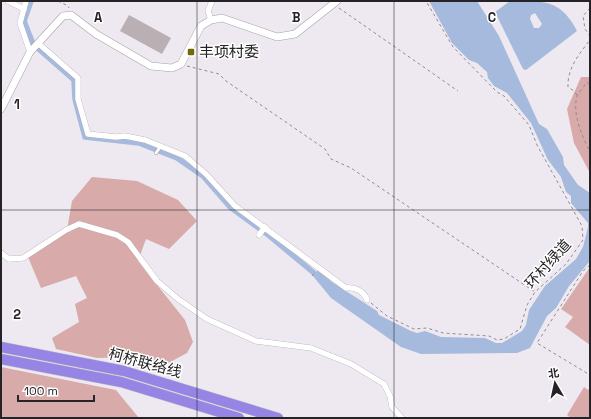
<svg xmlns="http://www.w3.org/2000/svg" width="591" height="419" font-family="'Space Grotesk','Noto Sans SC',sans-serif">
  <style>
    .forest { fill: #d8aaaa }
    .water { fill: #a5badc; fill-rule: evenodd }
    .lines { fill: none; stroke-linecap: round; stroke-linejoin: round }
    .canal { stroke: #a5badc; stroke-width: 5.5 }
    .building { fill: #bab0b4 }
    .service-casing { stroke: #a7a1a8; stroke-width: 4 }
    .minor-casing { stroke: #a7a1a8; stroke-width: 6 }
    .tertiary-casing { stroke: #a7a1a8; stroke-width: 8 }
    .motorway-casing { stroke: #c6c6c7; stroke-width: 11 }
    .path { stroke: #908b91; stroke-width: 1; stroke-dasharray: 3 3; stroke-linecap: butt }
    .service { stroke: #fff; stroke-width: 3 }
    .minor { stroke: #fff; stroke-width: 5.5 }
    .tertiary { stroke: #fff; stroke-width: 7 }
    .motorway { stroke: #9685e5; stroke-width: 10 }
    .grid { fill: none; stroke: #252326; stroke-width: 1; stroke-opacity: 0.55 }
    .poi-dot { fill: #6f6b06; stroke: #fff; stroke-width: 1.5 }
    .labels { text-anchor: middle; stroke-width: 3; stroke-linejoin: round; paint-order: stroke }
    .poi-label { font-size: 15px; fill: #252326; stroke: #fff; text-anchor: start }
    .street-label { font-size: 15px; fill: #252326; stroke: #fff }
    .grid-label { font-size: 13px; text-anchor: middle; font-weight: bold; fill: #252326; stroke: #fff; stroke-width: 3; stroke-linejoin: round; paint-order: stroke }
  </style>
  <rect width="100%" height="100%" fill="#eee8f0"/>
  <!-- forest -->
  <g class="forest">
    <path d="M581 77H590V173L574 143 567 109Z"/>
    <path d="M92 177 137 181 178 200 197 221 169 249 146 239 138 261 185 320 193 342 187 353 161 367 135 357 97 358 56 349 52 338 79 322 75 304 87 298 76 276 41 288 28 257 67 230 72 201Z"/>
    <path d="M590 267V345L565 327 573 317 561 309Z"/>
    <path d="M1 367 116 390 139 418H1Z"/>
    <path d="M584 387 588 390 590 388V418H571L567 415Z"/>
  </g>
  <!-- water -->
  <g class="water">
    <path d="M429 1H477L499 36 539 124 547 129 563 157 564 165 578 185 590 193V261L569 286 556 308 547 316 530 348 517 353 421 354 401 347 331 298 313 276 318 270 332 282 377 311 379 315 411 331 417 333 425 331 441 337 485 338 496 343H502L522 331 526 325 529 310 545 286 576 259 583 247 588 227V223L571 203V196L566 192 561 177 548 160 531 123 507 93 494 86 488 78 487 72 477 63 469 60 452 43Z"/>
    <path d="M510 1C546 1 561 0 577 31L526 70 523 69 495 12ZM535 13 542 24 539 28H534L530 19 531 15Z"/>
  </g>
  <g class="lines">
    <!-- canal -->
    <path class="canal" d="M31 1 24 21 33 44 74 80 75 99 85 137 139 143 177 158 203 176 230 207 267 234 320 278"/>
  </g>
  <!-- building -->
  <path class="building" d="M129 15 171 38 162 54 120 31Z"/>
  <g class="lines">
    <!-- service casing -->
    <g class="service-casing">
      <path id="service" d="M156 153 161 146"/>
    </g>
    <!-- minor casing -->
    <g class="minor-casing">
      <g id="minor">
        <path d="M8 1 24 9"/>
        <path d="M26 1 20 23 30 52"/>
        <path d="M211 20 208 11 212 1"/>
        <path d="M39 44 78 78V99L88 134 116 137 125 136 145 140 185 156 206 174 235 206 346 288C355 287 364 291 367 300"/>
        <path d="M259 235 265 227"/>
        <path d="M1 253 9 259 23 258 66 230 79 224 117 235 128 242 157 281 178 299 207 319 256 341 311 348 351 364 384 384 390 396 392 407 402 418"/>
      </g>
    </g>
    <!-- tertiary casing -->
    <g class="tertiary-casing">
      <path id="tertiary" d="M1 109 30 52 63 16 71 15 96 34 151 66 172 68 181 64 201 26 211 20 222 18 277 37 295 34 337 1"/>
    </g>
    <!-- motorway casing -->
    <g class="motorway-casing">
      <g id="motorway">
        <path d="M1 347 124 371 278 418"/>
        <path d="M1 359 121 382 239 418"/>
      </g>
    </g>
    <!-- path -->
    <g class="path">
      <path d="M58 1 68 6 69 8"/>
      <path d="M339 8 458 91"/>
      <path d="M590 8 583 16 585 29 590 36"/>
      <path d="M187 66 219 74 226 81 325 149 331 159 351 168 535 292"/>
      <path d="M590 83H586C584 87 579 92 577 96 572 114 582 136 590 152"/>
      <path d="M577 95 574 91 568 87C567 69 579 54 590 40"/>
      <path d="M590 265 583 271 537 343 590 375"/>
      <path d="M312 276 315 272"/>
      <path d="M371 303 387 316 414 329 427 328 443 333 489 336 497 340 504 339 520 329 527 305 535 292 566 264 583 240 582 226 537 145 529 125 504 96 497 92 453 47 426 1"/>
    </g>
    <!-- service -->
    <use href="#service" class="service"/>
    <!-- minor -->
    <use href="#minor" class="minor"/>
    <!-- tertiary -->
    <use href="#tertiary" class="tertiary"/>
    <!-- motorway -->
    <use href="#motorway" class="motorway"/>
  </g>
  <!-- grid -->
  <path class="grid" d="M197 1V418M394 1V418M1 210H590"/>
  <!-- markers -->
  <rect class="poi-dot" x="187" y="48" width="8" height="8" rx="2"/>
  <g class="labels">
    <!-- poi labels -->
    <g class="poi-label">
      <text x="199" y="57">丰项村委</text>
    </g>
    <!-- street labels -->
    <g class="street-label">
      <text transform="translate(548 264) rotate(-48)" y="5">环村绿道</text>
      <text transform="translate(145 363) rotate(15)" y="5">柯桥联络线</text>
    </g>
  </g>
  <g class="grid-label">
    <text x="98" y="22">A</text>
    <text x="296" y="22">B</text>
    <text x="492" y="22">C</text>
    <text x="17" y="109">1</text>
    <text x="17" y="319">2</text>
  </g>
  <!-- border -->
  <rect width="591" height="419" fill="none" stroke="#252326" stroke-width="4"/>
  <!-- north arrow -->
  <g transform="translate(555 383) rotate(351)" stroke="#ffffff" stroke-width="3" paint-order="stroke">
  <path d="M0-3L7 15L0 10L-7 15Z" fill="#252326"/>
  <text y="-6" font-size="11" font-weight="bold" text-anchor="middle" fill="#252326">北</text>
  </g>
  <!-- scale -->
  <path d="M18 395v6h76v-6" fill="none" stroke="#252326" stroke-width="2"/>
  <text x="24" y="395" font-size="12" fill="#252326" stroke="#ffffff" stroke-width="3" paint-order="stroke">100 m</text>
</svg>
